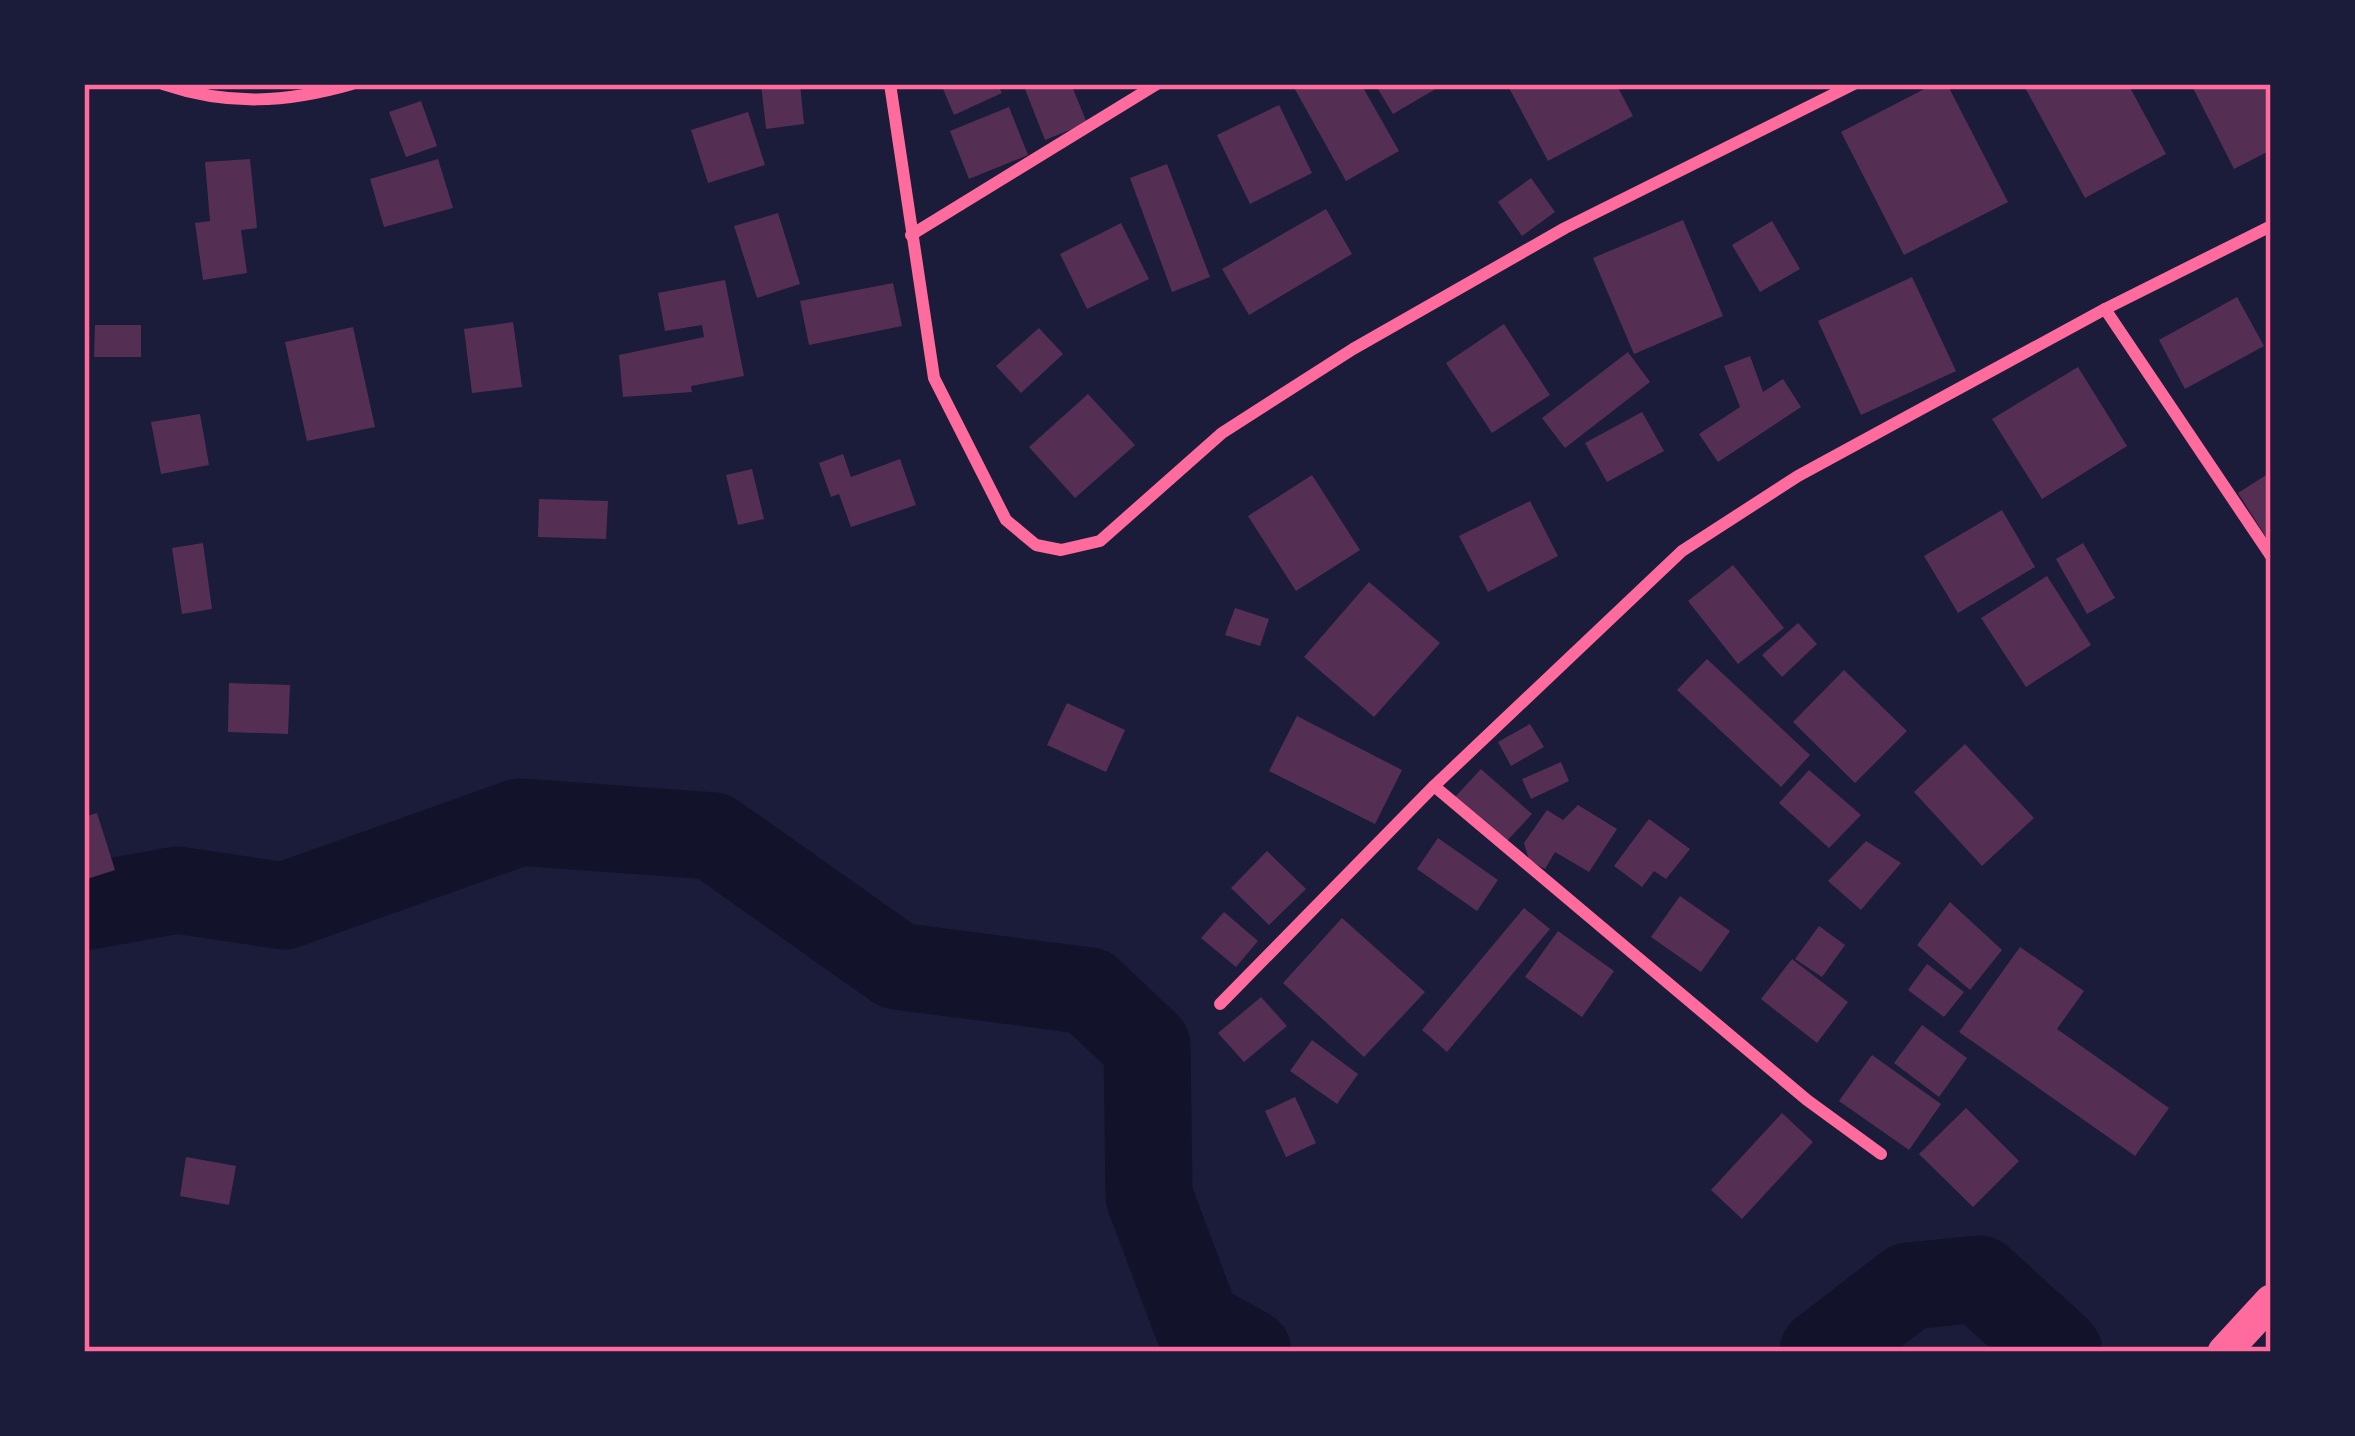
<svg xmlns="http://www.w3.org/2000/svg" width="2355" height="1436" font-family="'Golos Text',sans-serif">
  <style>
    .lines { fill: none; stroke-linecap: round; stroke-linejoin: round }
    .river { stroke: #12122b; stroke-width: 87 }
    .building { fill: #542f53 }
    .minor { stroke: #ff6b9d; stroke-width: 12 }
    .trunk { stroke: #ff6b9d; stroke-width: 33 }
    .neatline { fill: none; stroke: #ff6b9d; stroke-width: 4.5 }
  </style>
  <rect width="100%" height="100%" fill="#1b1b3a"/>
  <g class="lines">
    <!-- river -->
    <g class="river">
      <path d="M84 907 177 890 284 906 520 822 713 836 897 966 1089 991 1147 1046 1149 1196 1197 1324 1248 1352"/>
      <path d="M1823 1352 1909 1286 1979 1279 2059 1352"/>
    </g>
  </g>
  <!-- building -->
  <g class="building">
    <path d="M761 84H800L804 124 766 129Z"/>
    <path d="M941 84H997L1002 93 954 115Z"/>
    <path d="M1023 84H1071L1087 123 1045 140Z"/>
    <path d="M1292 84H1361L1399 151 1346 181Z"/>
    <path d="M1375 84H1444L1393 114Z"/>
    <path d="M1507 84H1616L1633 116 1548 161Z"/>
    <path d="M1934 84H1947L2008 202 1904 255 1841 132Z"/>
    <path d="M2023 84H2128L2166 154 2085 198Z"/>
    <path d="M2191 84H2271V150L2234 169Z"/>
    <path d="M421 101 437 146 406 157 389 112Z"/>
    <path d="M1279 105 1312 173 1250 204 1217 135Z"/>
    <path d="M1009 107 1028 155 969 179 950 131Z"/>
    <path d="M748 112 765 165 708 183 691 130Z"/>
    <path d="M250 159 257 228 241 230 247 273 203 280 195 223 210 221 205 162Z"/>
    <path d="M438 159 453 208 384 227 370 179Z"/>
    <path d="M1167 164 1210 277 1172 292 1130 178Z"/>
    <path d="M1531 178 1555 212 1522 236 1498 202Z"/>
    <path d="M1326 209 1352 254 1249 315 1222 269Z"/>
    <path d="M778 213 800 284 757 298 734 226Z"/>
    <path d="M1683 220 1723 316 1634 354 1593 258Z"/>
    <path d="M1772 221 1800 269 1760 292 1732 245Z"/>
    <path d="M1121 223 1149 279 1087 309 1060 254Z"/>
    <path d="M1912 277 1956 371 1861 415 1818 321Z"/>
    <path d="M725 280 744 376 691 386 692 392 623 397 619 355 704 337 702 325 665 331 658 293Z"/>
    <path d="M893 283 902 326 809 345 800 301Z"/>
    <path d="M2237 297 2264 346 2185 389 2159 340Z"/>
    <path d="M513 322 522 387 472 393 464 329Z"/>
    <path d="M1504 324 1550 395 1492 433 1446 363Z"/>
    <path d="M95 325H141V357H94Z"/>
    <path d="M353 327 375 427 307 441 285 342Z"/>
    <path d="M1039 328 1063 354 1021 393 996 366Z"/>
    <path d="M1628 352 1650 382 1565 448 1542 418Z"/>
    <path d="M1750 356 1763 392 1783 379 1801 407 1718 462 1699 434 1740 407 1724 366Z"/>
    <path d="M2078 367 2127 446 2042 499 1992 419Z"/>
    <path d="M1088 394 1135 445 1075 498 1029 447Z"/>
    <path d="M1642 412 1664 451 1607 482 1585 443Z"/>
    <path d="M200 414 209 465 161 474 151 422Z"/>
    <path d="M843 454 851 477 900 459 916 505 851 527 839 494 831 497 819 463Z"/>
    <path d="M752 469 764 519 738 525 726 475Z"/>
    <path d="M2271 472V545L2238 493Z"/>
    <path d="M1312 475 1360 550 1296 591 1248 516Z"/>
    <path d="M539 499 608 501 606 539 538 537Z"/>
    <path d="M1530 501 1558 556 1488 592 1459 536Z"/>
    <path d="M2002 510 2035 567 1958 613 1924 556Z"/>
    <path d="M203 543 212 609 182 614 172 548Z"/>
    <path d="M2083 543 2115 598 2087 614 2056 559Z"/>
    <path d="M1733 565 1784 628 1738 664 1688 601Z"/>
    <path d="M2047 576 2091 645 2026 687 1981 618Z"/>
    <path d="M1369 582 1440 643 1374 717 1304 657Z"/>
    <path d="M1235 608 1269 619 1260 646 1225 635Z"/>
    <path d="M1798 623 1817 644 1782 677 1762 655Z"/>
    <path d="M1707 659 1810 755 1781 787 1677 690Z"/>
    <path d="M1844 670 1907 731 1855 783 1793 722Z"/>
    <path d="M229 683 290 685 288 734 228 732Z"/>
    <path d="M1067 703 1125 730 1106 772 1047 745Z"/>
    <path d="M1297 716 1402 770 1375 824 1269 771Z"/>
    <path d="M1530 724 1544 747 1511 766 1498 742Z"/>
    <path d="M1965 744 2034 818 1982 866 1914 792Z"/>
    <path d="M1561 762 1569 781 1531 799 1522 779Z"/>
    <path d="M1481 769 1532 814 1506 842 1455 797Z"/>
    <path d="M1809 770 1861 815 1829 848 1779 803Z"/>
    <path d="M1578 805 1617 829 1589 872 1555 852 1545 869 1529 860 1524 843 1547 810 1563 820Z"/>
    <path d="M97 813 115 870 84 880V817Z"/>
    <path d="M1649 819 1690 849 1666 879 1654 871 1642 887 1614 866Z"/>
    <path d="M1438 838 1498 880 1477 911 1417 869Z"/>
    <path d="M1866 841 1901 863 1861 910 1828 881Z"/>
    <path d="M1267 851 1306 889 1269 925 1231 888Z"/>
    <path d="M1680 896 1730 931 1701 972 1651 937Z"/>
    <path d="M1950 902 2002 950 1970 990 1917 945Z"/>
    <path d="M1524 908 1550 929 1447 1052 1422 1030Z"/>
    <path d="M1224 912 1258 941 1236 967 1201 938Z"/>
    <path d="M1342 918 1425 992 1364 1057 1283 983Z"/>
    <path d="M1819 926 1845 945 1822 977 1795 959Z"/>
    <path d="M1558 931 1614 971 1582 1017 1525 977Z"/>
    <path d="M2020 947 2084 991 2057 1029 2169 1108 2135 1156 1959 1032Z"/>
    <path d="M1792 959 1848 1002 1817 1043 1761 999Z"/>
    <path d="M1927 964 1964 992 1944 1017 1908 990Z"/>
    <path d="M1261 997 1287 1026 1244 1062 1218 1033Z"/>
    <path d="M1922 1025 1967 1058 1939 1097 1894 1063Z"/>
    <path d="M1312 1040 1358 1074 1337 1104 1290 1071Z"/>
    <path d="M1872 1055 1941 1104 1909 1150 1839 1101Z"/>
    <path d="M1295 1097 1316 1143 1286 1157 1265 1111Z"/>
    <path d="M1966 1108 2019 1161 1973 1207 1919 1154Z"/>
    <path d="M1782 1113 1813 1142 1742 1219 1711 1190Z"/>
    <path d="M186 1157 236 1166 229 1205 180 1196Z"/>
  </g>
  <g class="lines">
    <!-- minor -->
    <g class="minor">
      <path d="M163 84C228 106 286 103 352 84"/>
      <path d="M890 84 934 378 1006 520 1036 545 1061 550 1100 541 1222 433 1353 349 1565 228 1854 84"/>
      <path d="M911 235 1157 84"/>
      <path d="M2105 309 2271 556"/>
      <path d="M1434 786 1807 1100 1881 1154"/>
      <path d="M1220 1004 1434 786 1682 551 1798 476 2105 309 2271 226"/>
    </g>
    <!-- trunk -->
    <path class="trunk" d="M2224 1352 2271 1301"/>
  </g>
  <!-- border -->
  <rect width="2355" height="1436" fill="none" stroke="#1b1b3a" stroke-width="174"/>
  <rect x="87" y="87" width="2181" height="1262" class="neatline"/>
</svg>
